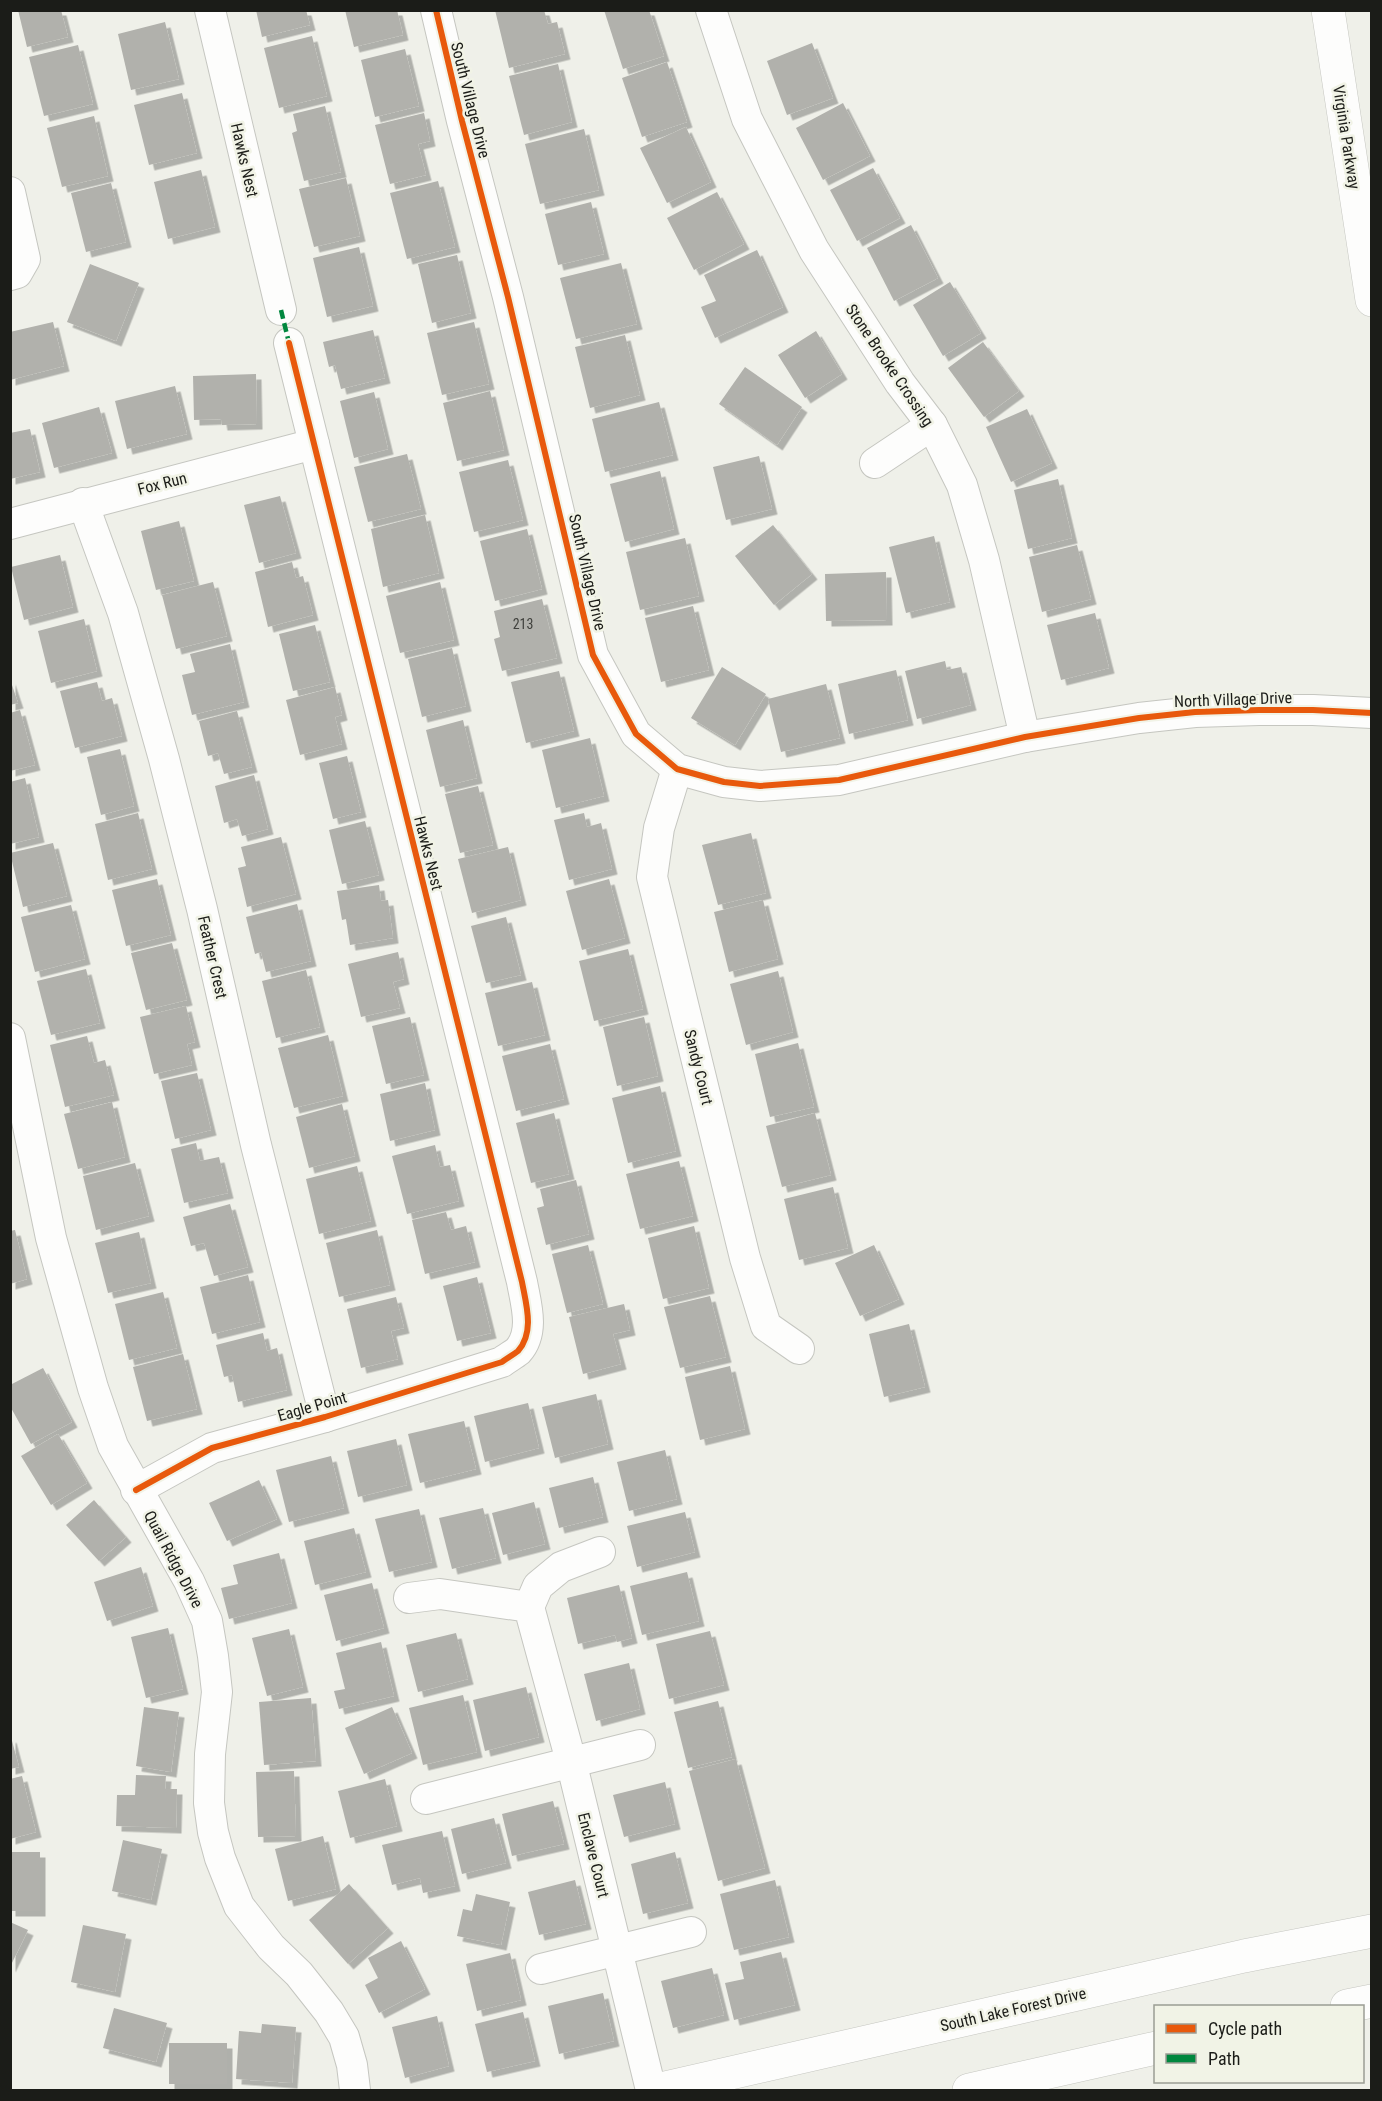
<svg xmlns="http://www.w3.org/2000/svg" width="1382" height="2101" font-family="'Roboto Condensed',sans-serif">
  <style>
    .building { fill: #b1b1ac; filter: url(#shadow) }
    .lines { fill: none; stroke-linecap: round; stroke-linejoin: round }
    .minor-casing { stroke: #c5c6c0; stroke-width: 32 }
    .major-casing { stroke: #c5c6c0; stroke-width: 34 }
    .minor { stroke: #fdfdfc; stroke-width: 30 }
    .major { stroke: #fdfdfc; stroke-width: 33 }
    .quiet { stroke: #00873e; stroke-width: 4.5; stroke-dasharray: 9 4.5; stroke-linecap: butt }
    .cycleway-casing { stroke: #f1f3e6; stroke-width: 10 }
    .cycleway { stroke: #e8590c; stroke-width: 6 }
    .labels { text-anchor: middle; stroke-width: 5; stroke-linejoin: round; paint-order: stroke }
    .number-label { font-size: 14px; fill: #40413d }
    .street-label { font-size: 16px; fill: #1b1c18; stroke: #f1f3e6 }
  </style>
  <defs>
    <filter id="shadow"><feDropShadow dx="5.5" dy="5.5" stdDeviation="0" flood-color="#0004"/></filter>
  </defs>
  <rect width="100%" height="100%" fill="#eff0e9"/>
  <!-- building -->
  <g class="building">
    <path d="M18 10H61L68 37 27 47Z"/>
    <path d="M256 10H306L310 25 262 37Z"/>
    <path d="M345 10H397L403 35 354 47Z"/>
    <path d="M495 10H544L548 24 557 22 565 54 509 68Z"/>
    <path d="M604 10H649L664 56 623 69Z"/>
    <path d="M165 22 179 79 131 90 118 34Z"/>
    <path d="M312 36 327 96 279 108 264 48Z"/>
    <path d="M812 43 833 98 787 115 767 61Z"/>
    <path d="M78 45 93 104 44 116 29 57Z"/>
    <path d="M405 49 419 106 375 117 361 60Z"/>
    <path d="M667 62 687 122 642 137 622 78Z"/>
    <path d="M558 64 572 122 524 135 509 76Z"/>
    <path d="M182 93 197 153 149 165 134 105Z"/>
    <path d="M843 103 870 156 823 180 796 128Z"/>
    <path d="M325 106 341 172 304 181 292 133 297 131 293 114Z"/>
    <path d="M424 113 430 141 418 144 426 175 390 184 375 125Z"/>
    <path d="M94 116 108 176 62 187 47 128Z"/>
    <path d="M686 127 711 182 667 203 640 148Z"/>
    <path d="M584 129 599 190 540 204 525 144Z"/>
    <path d="M873 168 900 218 857 241 830 190Z"/>
    <path d="M201 170 215 227 168 239 154 182Z"/>
    <path d="M346 178 360 236 314 247 299 189Z"/>
    <path d="M438 181 455 247 407 259 390 193Z"/>
    <path d="M111 183 126 242 86 252 71 193Z"/>
    <path d="M717 192 744 244 694 270 667 218Z"/>
    <path d="M591 202 604 254 558 265 545 214Z"/>
    <path d="M911 225 938 278 894 301 867 248Z"/>
    <path d="M359 247 373 306 327 317 313 258Z"/>
    <path d="M757 250 783 307 715 338 701 307 716 301 704 275Z"/>
    <path d="M457 255 471 313 432 323 418 264Z"/>
    <path d="M621 263 637 324 576 339 560 278Z"/>
    <path d="M90 264 139 283 116 341 67 322Z"/>
    <path d="M950 282 981 333 943 356 913 305Z"/>
    <path d="M53 322 64 366 10 380V332Z"/>
    <path d="M474 322 489 384 442 395 427 333Z"/>
    <path d="M373 330 385 378 341 389 335 365 329 367 323 342Z"/>
    <path d="M816 331 842 374 805 398 778 355Z"/>
    <path d="M625 335 640 395 590 408 575 347Z"/>
    <path d="M983 342 1019 391 984 417 948 368Z"/>
    <path d="M745 367 802 407 777 445 719 404Z"/>
    <path d="M256 374 257 424 222 425 221 419 194 420 193 376Z"/>
    <path d="M175 386 187 434 127 449 115 401Z"/>
    <path d="M490 391 504 450 457 461 443 403Z"/>
    <path d="M374 392 388 449 354 458 340 401Z"/>
    <path d="M659 402 673 455 605 472 592 419Z"/>
    <path d="M99 407 112 453 54 468 42 423Z"/>
    <path d="M1027 409 1052 463 1011 482 986 427Z"/>
    <path d="M30 429 40 472 10 479V433Z"/>
    <path d="M407 454 421 509 368 522 354 467Z"/>
    <path d="M759 456 772 509 726 520 713 467Z"/>
    <path d="M508 460 523 520 474 532 459 472Z"/>
    <path d="M660 471 674 529 625 542 610 484Z"/>
    <path d="M1058 479 1072 538 1028 549 1014 490Z"/>
    <path d="M280 496 296 553 259 563 244 505Z"/>
    <path d="M425 515 439 573 383 587 371 529Z"/>
    <path d="M179 521 194 581 156 590 141 531Z"/>
    <path d="M773 525 812 574 774 605 735 556Z"/>
    <path d="M527 529 542 589 495 601 480 541Z"/>
    <path d="M934 536 950 602 906 613 889 547Z"/>
    <path d="M685 538 699 596 640 610 626 552Z"/>
    <path d="M1077 545 1091 599 1042 612 1029 557Z"/>
    <path d="M60 555 73 607 24 620 11 567Z"/>
    <path d="M292 562 296 578 303 576 313 615 268 627 255 572Z"/>
    <path d="M886 572 887 620 826 621 825 574Z"/>
    <path d="M213 582 227 636 176 649 162 595Z"/>
    <path d="M440 582 454 640 400 653 386 596Z"/>
    <path d="M542 599 557 658 502 671 494 639 500 637 494 611Z"/>
    <path d="M693 606 709 670 661 682 645 618Z"/>
    <path d="M1095 613 1109 668 1061 680 1047 625Z"/>
    <path d="M84 619 97 671 51 683 38 631Z"/>
    <path d="M315 625 330 682 293 691 279 634Z"/>
    <path d="M230 644 244 702 192 715 182 675 195 672 190 654Z"/>
    <path d="M452 648 466 706 422 717 408 659Z"/>
    <path d="M945 661 947 670 961 667 971 705 917 719 905 671Z"/>
    <path d="M722 667 766 694 735 745 691 718Z"/>
    <path d="M896 670 908 720 849 734 838 684Z"/>
    <path d="M559 671 574 731 526 743 511 682Z"/>
    <path d="M10 679 18 703 10 705Z"/>
    <path d="M97 682 102 701 112 698 122 736 75 748 60 691Z"/>
    <path d="M826 684 840 738 781 752 768 699Z"/>
    <path d="M335 687 342 715 335 717 342 744 300 755 286 700Z"/>
    <path d="M20 710 35 765 10 771V713Z"/>
    <path d="M237 711 252 767 224 774 218 753 208 756 199 721Z"/>
    <path d="M463 720 477 778 440 787 426 730Z"/>
    <path d="M590 738 604 796 556 808 542 750Z"/>
    <path d="M120 749 134 806 101 815 87 757Z"/>
    <path d="M347 756 361 812 333 819 319 763Z"/>
    <path d="M254 775 268 829 242 836 237 819 224 823 215 786Z"/>
    <path d="M25 778 39 837 10 844V782Z"/>
    <path d="M478 786 493 845 460 853 445 794Z"/>
    <path d="M138 813 152 869 108 880 95 824Z"/>
    <path d="M584 813 587 827 601 823 612 869 569 880 554 820Z"/>
    <path d="M365 821 379 875 342 884 329 830Z"/>
    <path d="M751 833 766 893 718 905 702 845Z"/>
    <path d="M281 837 296 894 247 907 238 868 246 866 241 847Z"/>
    <path d="M53 843 67 896 23 907 10 853Z"/>
    <path d="M508 847 521 900 472 913 458 859Z"/>
    <path d="M157 879 171 935 126 946 112 890Z"/>
    <path d="M609 879 625 938 582 950 566 891Z"/>
    <path d="M379 885 381 901 388 900 393 938 350 945 346 919 342 920 337 891Z"/>
    <path d="M763 900 778 959 729 972 714 912Z"/>
    <path d="M297 904 311 961 266 972 261 952 255 954 246 917Z"/>
    <path d="M71 905 85 959 35 972 21 917Z"/>
    <path d="M506 917 521 975 486 983 471 926Z"/>
    <path d="M172 943 187 1000 146 1010 131 953Z"/>
    <path d="M628 949 643 1009 594 1021 579 961Z"/>
    <path d="M398 952 404 979 393 982 400 1008 361 1017 348 964Z"/>
    <path d="M86 969 100 1023 51 1035 37 981Z"/>
    <path d="M306 970 320 1027 276 1038 262 981Z"/>
    <path d="M778 971 793 1032 746 1045 730 984Z"/>
    <path d="M532 982 545 1035 498 1046 485 993Z"/>
    <path d="M186 1006 195 1042 187 1044 192 1065 154 1074 140 1017Z"/>
    <path d="M410 1017 424 1075 386 1084 372 1026Z"/>
    <path d="M644 1017 658 1076 617 1086 603 1027Z"/>
    <path d="M328 1035 343 1096 294 1108 278 1048Z"/>
    <path d="M87 1036 94 1063 105 1060 114 1095 65 1107 50 1045Z"/>
    <path d="M798 1043 814 1107 770 1117 755 1054Z"/>
    <path d="M550 1044 564 1099 516 1111 502 1056Z"/>
    <path d="M197 1073 211 1130 175 1139 161 1081Z"/>
    <path d="M425 1083 435 1130 390 1141 380 1094Z"/>
    <path d="M660 1086 676 1151 628 1163 612 1098Z"/>
    <path d="M112 1102 125 1157 78 1169 64 1114Z"/>
    <path d="M342 1104 355 1156 309 1168 296 1117Z"/>
    <path d="M554 1113 569 1174 531 1183 516 1123Z"/>
    <path d="M815 1113 831 1175 782 1187 766 1126Z"/>
    <path d="M196 1143 200 1161 219 1157 228 1193 184 1203 171 1149Z"/>
    <path d="M435 1145 440 1167 450 1165 459 1201 407 1214 392 1156Z"/>
    <path d="M679 1161 693 1216 640 1229 626 1174Z"/>
    <path d="M135 1163 149 1216 96 1230 83 1176Z"/>
    <path d="M357 1166 371 1221 319 1234 306 1179Z"/>
    <path d="M576 1180 589 1234 546 1245 537 1208 544 1206 540 1189Z"/>
    <path d="M833 1187 848 1248 799 1260 784 1199Z"/>
    <path d="M230 1204 248 1267 214 1276 204 1243 191 1246 183 1217Z"/>
    <path d="M446 1212 451 1230 466 1226 475 1262 425 1274 412 1220Z"/>
    <path d="M694 1226 709 1288 663 1299 648 1238Z"/>
    <path d="M15 1230 27 1279 10 1284V1231Z"/>
    <path d="M377 1230 390 1285 339 1297 326 1243Z"/>
    <path d="M139 1232 151 1283 108 1293 95 1243Z"/>
    <path d="M588 1245 603 1304 567 1313 552 1254Z"/>
    <path d="M874 1245 899 1299 860 1316 835 1263Z"/>
    <path d="M248 1275 260 1322 212 1334 200 1287Z"/>
    <path d="M477 1277 491 1333 457 1341 443 1286Z"/>
    <path d="M163 1292 177 1348 129 1360 115 1304Z"/>
    <path d="M710 1296 726 1357 680 1368 664 1307Z"/>
    <path d="M396 1297 404 1328 391 1331 398 1359 361 1368 347 1309Z"/>
    <path d="M624 1304 630 1330 613 1334 621 1364 583 1374 569 1317Z"/>
    <path d="M909 1324 925 1387 884 1397 869 1334Z"/>
    <path d="M263 1333 267 1351 277 1348 287 1390 238 1402 232 1375 224 1377 216 1345Z"/>
    <path d="M183 1354 197 1409 147 1421 133 1367Z"/>
    <path d="M730 1366 745 1429 700 1440 685 1377Z"/>
    <path d="M43 1368 72 1422 31 1444 10 1406V1385Z"/>
    <path d="M596 1394 608 1444 555 1458 542 1407Z"/>
    <path d="M528 1403 539 1448 485 1462 474 1416Z"/>
    <path d="M464 1421 476 1469 420 1483 408 1434Z"/>
    <path d="M58 1434 87 1483 51 1505 21 1456Z"/>
    <path d="M396 1439 407 1485 358 1497 347 1451Z"/>
    <path d="M665 1450 677 1499 629 1511 617 1462Z"/>
    <path d="M331 1456 344 1508 289 1522 276 1470Z"/>
    <path d="M593 1477 603 1517 559 1528 549 1488Z"/>
    <path d="M259 1480 277 1519 227 1541 209 1503Z"/>
    <path d="M94 1500 126 1537 99 1561 66 1525Z"/>
    <path d="M534 1502 545 1544 503 1555 492 1513Z"/>
    <path d="M483 1508 496 1558 452 1569 439 1518Z"/>
    <path d="M419 1509 432 1562 389 1572 375 1519Z"/>
    <path d="M685 1512 695 1552 637 1567 627 1526Z"/>
    <path d="M354 1528 366 1572 315 1585 304 1541Z"/>
    <path d="M279 1553 292 1603 229 1619 221 1588 238 1584 233 1565Z"/>
    <path d="M141 1567 153 1606 107 1621 94 1582Z"/>
    <path d="M687 1572 699 1621 642 1635 630 1586Z"/>
    <path d="M372 1583 384 1628 336 1641 324 1595Z"/>
    <path d="M619 1585 632 1638 617 1642 615 1635 578 1644 567 1598Z"/>
    <path d="M168 1628 183 1689 146 1698 131 1637Z"/>
    <path d="M289 1629 303 1687 267 1696 252 1638Z"/>
    <path d="M710 1631 724 1685 669 1699 656 1644Z"/>
    <path d="M456 1633 468 1679 418 1692 406 1645Z"/>
    <path d="M381 1642 394 1696 339 1709 334 1691 345 1689 336 1653Z"/>
    <path d="M629 1663 640 1709 596 1721 584 1674Z"/>
    <path d="M526 1687 539 1737 485 1751 473 1700Z"/>
    <path d="M463 1695 477 1752 423 1765 409 1708Z"/>
    <path d="M311 1698 316 1761 264 1765 259 1702Z"/>
    <path d="M718 1701 732 1757 688 1768 674 1712Z"/>
    <path d="M144 1707 179 1712 171 1772 136 1766Z"/>
    <path d="M392 1707 412 1753 364 1774 345 1728Z"/>
    <path d="M11 1737 19 1767 10 1769V1738Z"/>
    <path d="M736 1759 765 1868 718 1881 689 1771Z"/>
    <path d="M294 1771 296 1836 258 1837 256 1772Z"/>
    <path d="M136 1775 166 1776 165 1789H177L176 1828 116 1826 117 1795H135Z"/>
    <path d="M22 1776 36 1832 10 1839V1779Z"/>
    <path d="M385 1779 397 1826 350 1838 338 1791Z"/>
    <path d="M665 1782 675 1824 624 1837 613 1795Z"/>
    <path d="M553 1801 564 1844 512 1856 502 1814Z"/>
    <path d="M494 1818 506 1863 462 1874 451 1829Z"/>
    <path d="M442 1831 455 1886 423 1893 420 1878 392 1885 382 1845Z"/>
    <path d="M323 1836 336 1889 288 1901 275 1849Z"/>
    <path d="M123 1840 162 1849 151 1900 112 1891Z"/>
    <rect x="10" y="1852" width="30" height="59"/>
    <path d="M675 1852 688 1903 643 1914 631 1864Z"/>
    <path d="M575 1880 586 1924 539 1935 528 1892Z"/>
    <path d="M775 1880 789 1937 734 1950 720 1894Z"/>
    <path d="M349 1884 388 1928 348 1964 309 1920Z"/>
    <path d="M476 1894 510 1902 501 1945 457 1936 463 1909 472 1911Z"/>
    <path d="M10 1922 28 1930 10 1967Z"/>
    <path d="M83 1925 126 1934 115 1992 71 1982Z"/>
    <path d="M401 1941 425 1989 379 2013 365 1985 378 1978 368 1958Z"/>
    <path d="M781 1952 795 2005 734 2020 725 1983 744 1979 740 1962Z"/>
    <path d="M510 1953 521 2000 477 2011 466 1964Z"/>
    <path d="M712 1968 724 2015 673 2028 661 1981Z"/>
    <path d="M603 1993 614 2041 559 2054 548 2006Z"/>
    <path d="M114 2008 167 2023 156 2062 103 2048Z"/>
    <path d="M523 2012 535 2061 487 2072 475 2024Z"/>
    <path d="M437 2016 449 2066 405 2078 392 2027Z"/>
    <path d="M262 2024 296 2027 292 2083 236 2079 239 2031 261 2033Z"/>
    <rect x="169" y="2043" width="58" height="41"/>
  </g>
  <g class="lines">
    <!-- minor casing -->
    <g class="minor-casing">
      <g id="minor">
        <path d="M210 10 281 310"/>
        <path d="M436 10 462 121 508 297 593 655 636 734 677 769 724 782 760 786 799 783 839 780 1025 737 1139 718 1195 712 1259 710H1313L1372 713"/>
        <path d="M711 10 747 119 814 250 900 383 932 425 962 485 984 560 1025 737"/>
        <path d="M10 192 25 259 17 273 10 275"/>
        <path d="M875 463 932 425"/>
        <path d="M83 503 123 613 164 759 202 909 256 1145 325 1417"/>
        <path d="M10 524 314 444"/>
        <path d="M677 769 659 828 652 877 745 1258 766 1326 799 1349"/>
        <path d="M10 1038 51 1238 93 1388 113 1446 189 1581 207 1621 213 1656 217 1692 210 1754 209 1803 213 1832 220 1858 239 1906 271 1947 299 1974 329 2012 344 2037 352 2065 355 2090"/>
        <path d="M136 1490 212 1448 325 1417 502 1362C507 1358 513 1355 518 1351 535 1332 526 1304 522 1282L289 343"/>
        <path d="M409 1598 440 1594 529 1607 571 1761 651 2090"/>
        <path d="M529 1607 538 1586 561 1567 600 1552"/>
        <path d="M426 1799 640 1745"/>
        <path d="M541 1969 691 1932"/>
      </g>
    </g>
    <!-- major casing -->
    <g class="major-casing">
      <g id="major">
        <path d="M1328 10 1372 300"/>
        <path d="M1347 2006 1372 2001"/>
        <path d="M656 2090 1244 1956 1372 1931"/>
        <path d="M969 2090 1156 2048"/>
      </g>
    </g>
    <!-- minor -->
    <use href="#minor" class="minor"/>
    <!-- major -->
    <use href="#major" class="major"/>
    <!-- quiet -->
    <path class="quiet" d="M281 310 289 343"/>
    <!-- cycleway casing -->
    <g class="cycleway-casing">
      <g id="cycleway">
        <path d="M436 10 462 121 508 297 593 655 636 734 677 769 724 782 760 786 799 783 839 780 1025 737 1139 718 1195 712 1259 710H1313L1372 713"/>
        <path d="M136 1490 212 1448 325 1417 502 1362C507 1358 513 1355 518 1351 535 1332 526 1304 522 1282L289 343"/>
      </g>
    </g>
    <!-- cycleway -->
    <use href="#cycleway" class="cycleway"/>
  </g>
  <g class="labels">
    <!-- number labels -->
    <g class="number-label">
      <text x="523" y="629">213</text>
    </g>
    <!-- street labels -->
    <g class="street-label">
      <text transform="translate(471 100) rotate(76)" y="6">South Village Drive</text>
      <text transform="translate(1347 137) rotate(81)" y="6">Virginia Parkway</text>
      <text transform="translate(245 160) rotate(77)" y="6">Hawks Nest</text>
      <text transform="translate(890 365) rotate(56)" y="6">Stone Brooke Crossing</text>
      <text transform="translate(162 483) rotate(-14)" y="6">Fox Run</text>
      <text transform="translate(588 572) rotate(77)" y="6">South Village Drive</text>
      <text transform="translate(1233 699) rotate(-2)" y="6">North Village Drive</text>
      <text transform="translate(429 853) rotate(76)" y="6">Hawks Nest</text>
      <text transform="translate(213 957) rotate(77)" y="6">Feather Crest</text>
      <text transform="translate(699 1067) rotate(76)" y="6">Sandy Court</text>
      <text transform="translate(312 1406) rotate(-16)" y="6">Eagle Point</text>
      <text transform="translate(174 1559) rotate(62)" y="6">Quail Ridge Drive</text>
      <text transform="translate(594 1855) rotate(76)" y="6">Enclave Court</text>
      <text transform="translate(1013 2009) rotate(-13)" y="6">South Lake Forest Drive</text>
    </g>
  </g>
  <!-- border -->
  <rect width="1382" height="2101" fill="none" stroke="#1b1c18" stroke-width="24"/>
  <!-- legend -->
  <rect x="1154" y="2005" width="210" height="78" fill="#f1f3e6" stroke="#9b9d94" stroke-width="1.5"/>
  <rect x="1166" y="2024" width="30" height="9" fill="#e8590c" stroke="#9b9d94" stroke-width="1.5"/>
  <text x="1208" y="2035" font-size="18" fill="#1b1c18">Cycle path</text>
  <rect x="1166" y="2054" width="30" height="9" fill="#00873e" stroke="#9b9d94" stroke-width="1.5"/>
  <text x="1208" y="2065" font-size="18" fill="#1b1c18">Path</text>
</svg>
